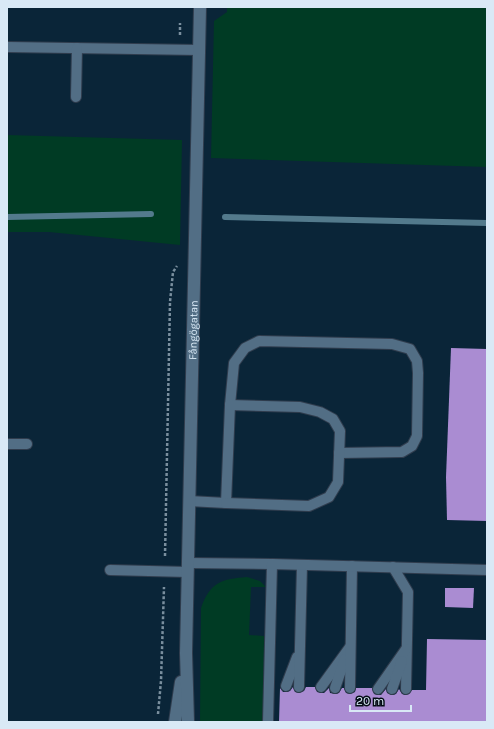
<svg xmlns="http://www.w3.org/2000/svg" width="494" height="729" font-family="Karla,sans-serif">
  <style>
    .green { fill: #003b24 }
    .lines { fill: none; stroke-linecap: round; stroke-linejoin: round }
    .stream { stroke: #537a8c; stroke-width: 6 }
    .building { fill: #aa8cd2 }
    .lane-casing { stroke: #303d4e; stroke-width: 12 }
    .street-casing { stroke: #303d4e; stroke-width: 14 }
    .path { stroke: #7a8f9e; stroke-width: 2.5; stroke-dasharray: 3 2; stroke-linecap: butt }
    .lane { stroke: #526e85; stroke-width: 10 }
    .street { stroke: #526e85; stroke-width: 12 }
    .labels { text-anchor: middle; stroke-width: 4; stroke-linejoin: round; paint-order: stroke }
    .street-label { font-size: 11px; fill: #d9e9f6; stroke: #040d15 }
  </style>
  <rect width="100%" height="100%" fill="#0a2538"/>
  <!-- green -->
  <g class="green">
    <path d="M227 7H487V167L211 158 214 21 227 12Z"/>
    <path d="M7 135 182 140 180 245 49 232H7Z"/>
    <path d="M247 577 260 581 266 587H251L249 635 264 636 263 722H200L201 608C210 582 222 579 247 577Z"/>
  </g>
  <g class="lines">
    <!-- stream -->
    <g class="stream">
      <path d="M7 217 151 214"/>
      <path d="M225 217 487 223"/>
    </g>
  </g>
  <!-- building -->
  <g class="building">
    <path d="M451 348 487 349V521L447 520 446 477Z"/>
    <path d="M445 588H474L473 608 445 607Z"/>
    <path d="M427 639 487 640V722H279L280 688 283 692H287L290 691 293 687 295 692 299 693 304 691 306 687H315L317 692 321 693H324L329 688 330 693 336 694 339 693 342 688H344L346 693 350 694 355 692 356 688H372L374 694 378 695H381L386 689 387 693 393 695 396 694 399 689 402 694 405 695 409 694 412 690H426Z"/>
  </g>
  <g class="lines">
    <!-- lane casing -->
    <g class="lane-casing">
      <g id="lane">
        <path d="M7 47 199 50"/>
        <path d="M76 97 77 48"/>
        <path d="M7 444H27"/>
        <path d="M189 501 226 503 230 405 234 363 245 348 259 341 392 344 410 349 417 361 418 373 417 436 412 446 402 452 339 453"/>
        <path d="M226 503 309 506 329 497 338 482 340 431 333 419 320 412 300 407 230 405"/>
        <path d="M188 563 272 564"/>
        <path d="M393 567 408 592 406 689"/>
        <path d="M110 570 188 572"/>
        <path d="M286 686 297 657"/>
        <path d="M299 687 302 565"/>
        <path d="M321 687 350 647"/>
        <path d="M335 688 345 659"/>
        <path d="M350 688 352 566"/>
        <path d="M378 689 406 649"/>
        <path d="M392 689 402 661"/>
        <path d="M268 722 272 564 487 570"/>
      </g>
    </g>
    <!-- street casing -->
    <g class="street-casing">
      <g id="street">
        <path d="M175 722 181 682"/>
        <path id="s1" d="M188 722 186 653 200 7"/>
      </g>
    </g>
    <!-- path -->
    <g class="path">
      <path d="M180 35V23"/>
      <path d="M165 556 170 302 173 272 177 266"/>
      <path d="M158 714 161 681 164 587"/>
    </g>
    <!-- lane -->
    <use href="#lane" class="lane"/>
    <!-- street -->
    <use href="#street" class="street"/>
  </g>
  <g class="labels">
    <!-- street labels -->
    <g class="street-label">
      <text dy="4" stroke="none"><textPath href="#s1" startOffset="392">Fångögatan</textPath></text>
    </g>
  </g>
  <!-- border -->
  <rect width="494" height="729" fill="none" stroke="#d9e9f6" stroke-width="16"/>
  <!-- scale -->
  <path d="M350 705v6h61v-6" fill="none" stroke="#d9e9f6" stroke-width="2"/>
  <text x="356" y="705" font-size="12" fill="#d9e9f6" stroke="#040d15" stroke-width="3" paint-order="stroke">20 m</text>
</svg>
